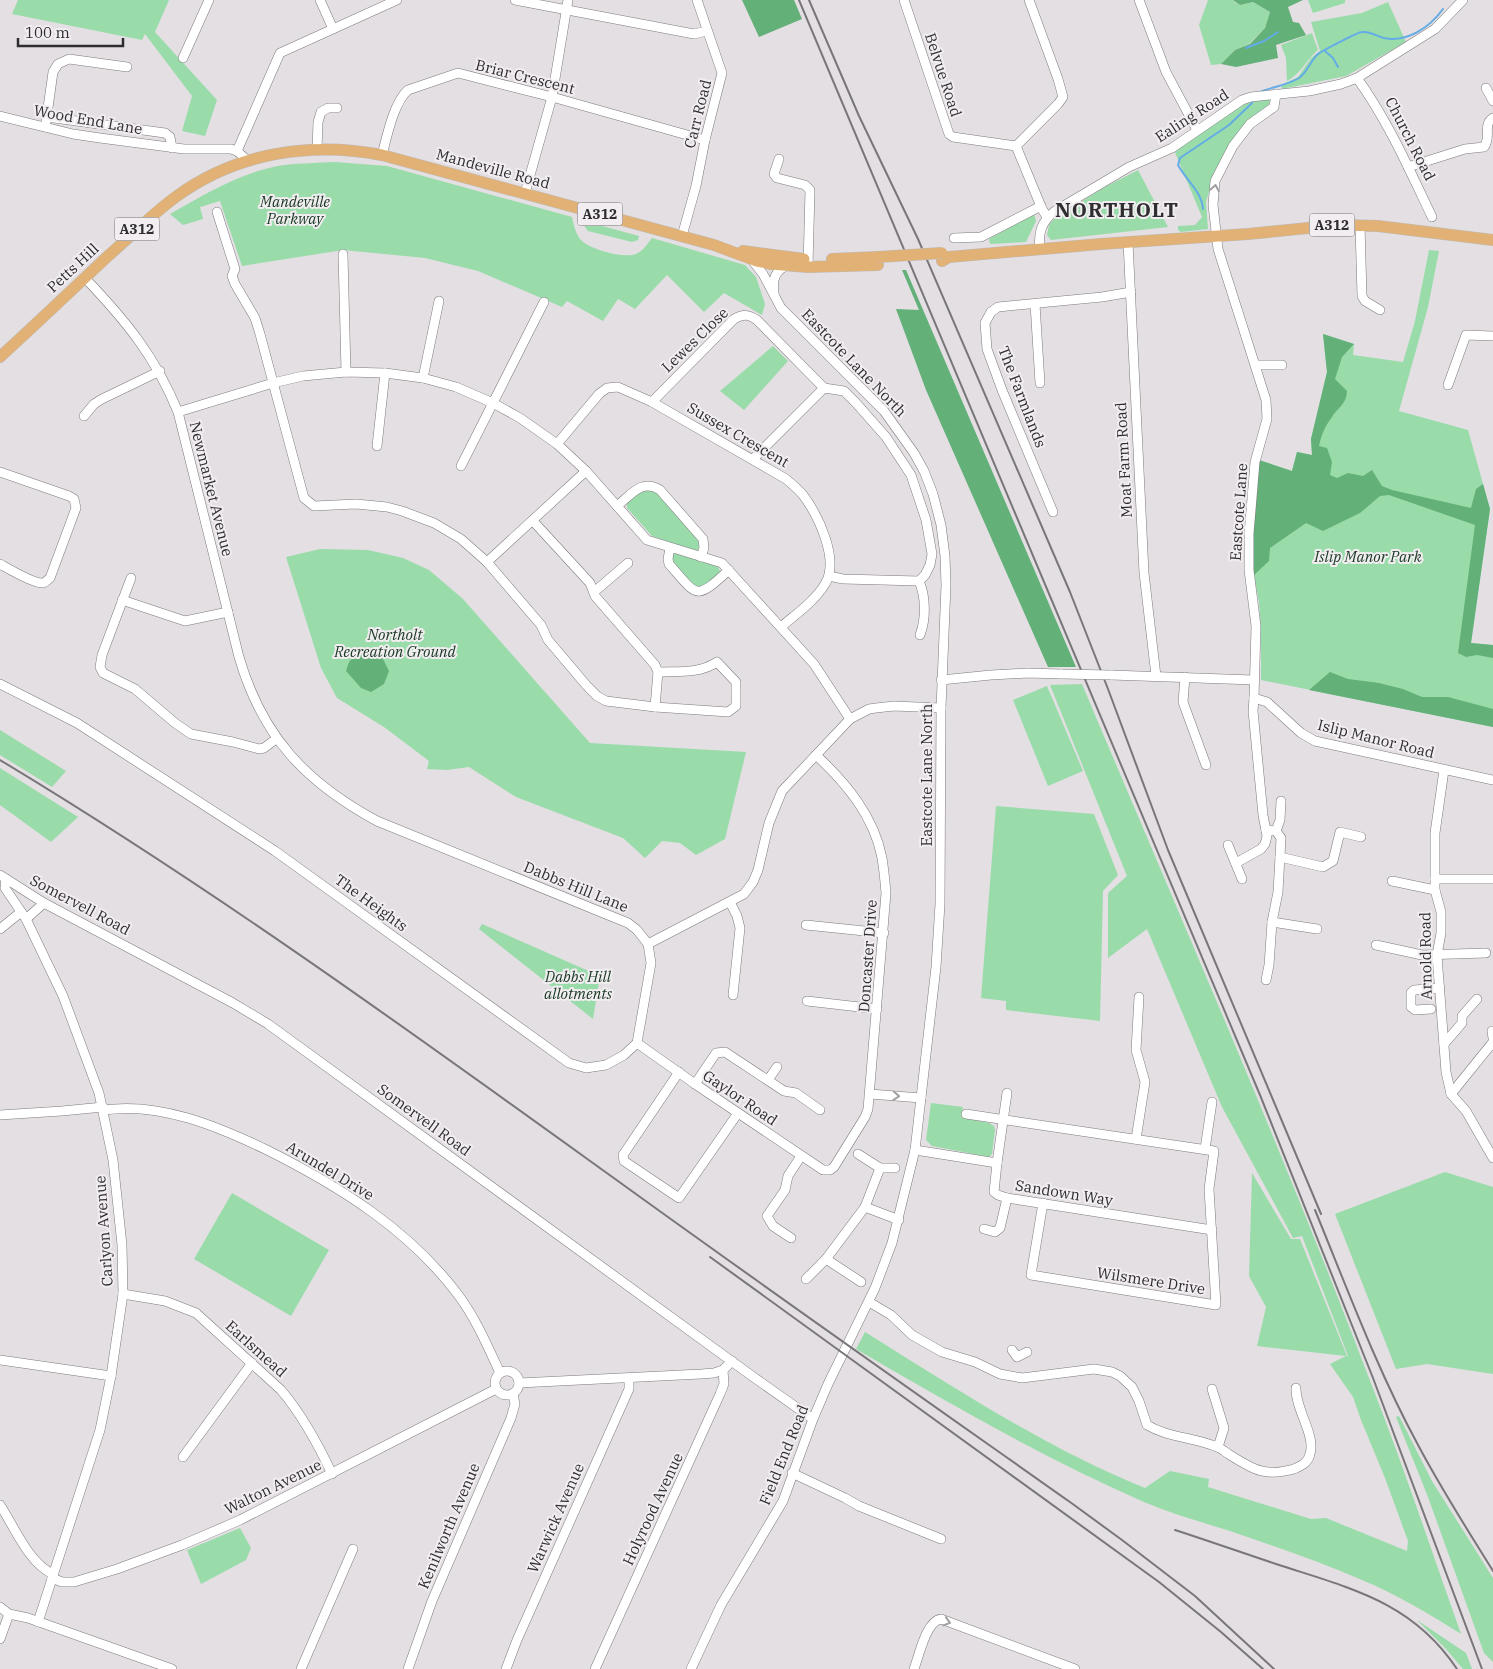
<svg xmlns="http://www.w3.org/2000/svg" width="1493" height="1669" font-family="'IBM Plex Serif',serif">
  <style>
    .green { fill: #99dcaa }
    .forest { fill: #63b079 }
    .lines { fill: none; stroke-linecap: round; stroke-linejoin: round }
    .stream { stroke: #63ace6; stroke-width: 2 }
    .minor-casing { stroke: #7d7a7d; stroke-width: 10 }
    .major-casing { stroke: #bcbcbc; stroke-width: 12 }
    .minor { stroke: #fff; stroke-width: 9 }
    .major { stroke: #e2b175; stroke-width: 11 }
    .rail { stroke: #797679; stroke-width: 2 }
    .minor-bridge-casing { stroke: #7d7a7d; stroke-width: 10; stroke-linecap: butt }
    .major-bridge-casing { stroke: #bcbcbc; stroke-width: 12; stroke-linecap: butt }
    .minor-bridge { stroke: #fff; stroke-width: 9 }
    .major-bridge { stroke: #e2b175; stroke-width: 11 }
    .oneway { stroke: #a1a0a1 }
    .labels { text-anchor: middle; stroke-width: 4; stroke-linejoin: round; paint-order: stroke }
    .shield { fill: #f1edf0; stroke: #696769; stroke-width: 1 }
    .shield-label { font-size: 14px; font-weight: bold; fill: #2f2d2f }
    .street-label { font-size: 15px; fill: #2f2d2f; stroke: #f1edf0 }
    .park-label { font-size: 15px; font-style: italic; fill: #173821; stroke: #f1edf0 }
    .district-label { font-size: 20px; font-weight: bold; letter-spacing: 1px; fill: #2f2d2f; stroke: #f1edf0 }
  </style>
  <rect width="100%" height="100%" fill="#e3dfe3"/>
  <!-- green -->
  <g class="green">
    <path d="M18 0H169L155 32 217 100 205 136 182 131 192 96 145 34 142 40 12 14Z"/>
    <path d="M1208 0H1234V2L1240 5 1253 2 1270 12 1265 28 1249 44 1235 50 1221 64 1211 65 1199 25Z"/>
    <path d="M1308 0H1345V3L1313 13Z"/>
    <path d="M1388 2 1406 42 1346 76 1282 89 1281 85 1298 77 1311 58 1320 51 1311 22 1362 13Z"/>
    <path d="M1312 33 1318 50C1306 60 1301 74 1287 81L1286 58 1281 45Z"/>
    <path d="M1266 97 1270 101 1268 106 1247 121 1215 172 1206 202 1208 229 1181 232 1178 230V226L1195 225 1202 217 1174 150 1248 101Z"/>
    <path d="M335 162 387 166 572 217C574 225 575 232 580 239 588 249 624 259 636 254 643 251 648 243 652 238L745 265 756 277 765 304 762 315 724 293 704 312 667 275 635 309 618 299 603 321 567 301 562 307 478 271 425 258 343 250 242 266 220 201 200 207 203 219 183 225 170 214C205 194 243 171 284 165 301 163 318 163 335 162Z"/>
    <path d="M1138 170 1168 227 1051 240 1047 235 1049 225 1055 218 1105 187Z"/>
    <path d="M1034 214 1036 221 1026 242 990 244 989 239Z"/>
    <path d="M584 221 639 236 638 240 632 242 588 231 585 227Z"/>
    <path d="M1429 250 1439 251 1428 307 1399 411 1468 430 1490 509 1471 643 1493 645V727L1261 680V630L1259 602 1254 575 1253 541 1259 460 1292 471 1297 452 1312 455 1311 439 1327 372 1323 334 1354 344 1353 355 1403 362 1415 321Z"/>
    <path d="M773 346 788 361 744 410 720 391Z"/>
    <path d="M649 488 657 492 698 538 699 546 695 559 718 567 720 571 719 575 704 587 691 586 671 563V555L675 544 652 536 627 508V502L641 490Z"/>
    <path d="M320 549 368 550 403 558 429 570 463 599 590 743 746 752 725 839 696 855 680 843 662 841 645 858 623 838 516 797 469 767 447 770 427 769 429 761 384 727 337 698 321 668 286 557Z"/>
    <path d="M1082 684C1179 914 1280 1144 1369 1378 1402 1462 1431 1549 1461 1634 1429 1614 1396 1594 1362 1580 1319 1561 1274 1546 1230 1531 1201 1522 1172 1514 1144 1502 1044 1458 950 1404 856 1349L865 1332C955 1388 1046 1448 1145 1488L1170 1471 1209 1479 1208 1487 1311 1519 1326 1518 1407 1551 1408 1541 1385 1478 1361 1420 1353 1397 1330 1364 1346 1356 1257 1346 1266 1307 1249 1276 1252 1173 1291 1239H1300L1347 1356H1348L1302 1236 1293 1238 1222 1107 1147 929 1108 958V893L1127 876 1050 685Z"/>
    <path d="M1047 686 1083 771 1048 786 1013 700Z"/>
    <path d="M0 730 66 771 52 787 0 755Z"/>
    <path d="M0 768 78 817 51 842 0 805Z"/>
    <path d="M996 806 1094 814 1118 875 1103 891 1100 1021 1006 1010V1001L981 998Z"/>
    <path d="M482 924 600 976 593 1019 479 929Z"/>
    <path d="M931 1103 963 1107 961 1117 989 1123 994 1126 995 1130 992 1154 989 1157 932 1146 926 1140Z"/>
    <path d="M1445 1172 1493 1187V1374L1427 1364 1396 1369 1335 1214Z"/>
    <path d="M232 1193 329 1250 291 1316 194 1259Z"/>
    <path d="M1399 1416 1432 1481 1493 1578V1662L1484 1653 1428 1497 1396 1417Z"/>
    <path d="M240 1528 251 1548 246 1560 201 1584 187 1550Z"/>
    <path d="M1417 1620 1466 1653 1472 1669H1463L1446 1649Z"/>
  </g>
  <!-- forest -->
  <g class="forest">
    <path d="M742 0H794L802 19 759 37Z"/>
    <path d="M1234 0H1303L1288 7 1293 22 1299 23 1306 35 1276 45 1278 58 1236 67 1221 64 1235 50 1250 44 1265 28 1270 12 1253 2 1240 5 1234 1Z"/>
    <path d="M902 270H906L1076 667H1048L926 390 896 309 919 310Z"/>
    <path d="M1323 334 1354 344 1342 357 1335 379 1347 391C1346 405 1339 406 1332 417 1325 426 1321 436 1319 446L1327 448 1332 462 1330 475 1337 478 1348 473 1363 476 1372 470 1382 486 1392 490 1471 508 1476 489 1483 484 1490 509 1471 643 1493 645V658L1477 655 1466 657 1458 653 1475 525 1389 495 1380 496 1360 513 1323 531 1306 523 1270 548 1269 561 1254 575 1253 541 1259 460 1292 471 1297 452 1312 455 1311 439 1327 372Z"/>
    <path d="M367 650 383 659 389 671 384 684 371 692 361 688 346 671 349 662 358 652Z"/>
    <path d="M1330 672 1348 679 1379 683 1403 689 1422 697H1448L1493 709V727L1309 690Z"/>
  </g>
  <g class="lines">
    <!-- stream -->
    <g class="stream">
      <path d="M1246 48 1264 41 1278 32"/>
      <path d="M1325 51 1333 58 1338 67"/>
      <path d="M1260 92C1272 87 1288 85 1299 78 1307 73 1310 61 1318 54 1322 51 1358 32 1362 32 1370 31 1376 36 1384 38 1407 43 1430 27 1443 9"/>
      <path d="M1203 209C1202 192 1186 180 1178 165L1180 158 1229 125 1252 103"/>
    </g>
    <!-- minor casing -->
    <g class="minor-casing">
      <g id="minor">
        <path d="M320 0 333 29"/>
        <path d="M515 0 694 34 707 31"/>
        <path d="M904 0 949 134 953 137 1016 146 1042 209 1047 217"/>
        <path d="M1139 0 1166 72 1197 130"/>
        <path d="M183 58 209 0"/>
        <path d="M1357 78C1388 121 1409 169 1432 217"/>
        <path d="M1486 88 1493 101"/>
        <path d="M1276 94 1274 107 1250 124 1233 146 1215 181 1213 205 1218 249 1266 400 1267 419 1255 462 1249 534V570L1256 626 1254 698 1267 702 1301 733 1315 741 1493 780"/>
        <path d="M0 116 73 134 100 138 184 149H231L237 151 247 160"/>
        <path d="M47 117 165 133 170 137 172 148"/>
        <path d="M46 122 53 72 58 64 69 59 127 67"/>
        <path d="M1016 146 1058 104 1063 97 1058 79 1029 0"/>
        <path d="M317 150 318 122 321 112 328 108H337"/>
        <path d="M237 151 280 53 397 0"/>
        <path d="M382 155C387 136 394 102 408 90L458 73 552 97 705 140"/>
        <path d="M779 159 774 174 777 178 805 185 810 190 808 266"/>
        <path d="M1408 167 1465 149 1484 147C1492 137 1482 125 1493 118"/>
        <path d="M525 193 552 97 568 0"/>
        <path d="M217 212 235 269 232 276 235 284 255 318 260 334 304 498 314 506 356 504 387 507 402 511 434 523 461 539 487 562 541 625 548 640 587 686 597 696 606 701 655 707 728 712 736 706V682L717 662C699 674 678 671 658 672"/>
        <path d="M1360 225 1362 296 1365 301 1380 310"/>
        <path d="M682 236 696 186 705 140 722 73 697 0"/>
        <path d="M954 238 981 237 1041 206"/>
        <path d="M1128 242 1144 573 1156 676"/>
        <path d="M1040 249C1038 233 1041 222 1055 211L1129 167 1172 148 1242 100 1251 97 1309 91 1341 84 1357 78 1435 29 1463 0"/>
        <path d="M343 254 346 372"/>
        <path d="M85 278C126 321 155 356 178 412L239 657C262 736 305 782 377 821L628 923 637 930 648 944 744 894 753 882 758 870 769 823 782 791 850 719 869 709 876 708 894 706 941 708"/>
        <path d="M774 293C772 280 775 270 788 265"/>
        <path d="M1035 304 1040 383"/>
        <path d="M1256 365H1282"/>
        <path d="M423 378 439 301"/>
        <path d="M1448 385 1466 335 1493 336"/>
        <path d="M824 388 844 391 856 403 886 437 911 475 926 520 932 554 930 565 925 575 919 581"/>
        <path d="M652 402 734 319C744 314 748 314 757 320L824 388"/>
        <path d="M178 412 273 383 303 376 346 372 385 373 423 378 456 387 493 403 520 418 557 444 586 471 647 540 722 563 814 664 850 719"/>
        <path d="M84 416 94 404 102 399 160 371"/>
        <path d="M557 444 599 394 607 388 618 387 652 402 786 479C792 484 798 489 803 495 818 515 840 560 825 584 815 601 796 614 781 627"/>
        <path d="M377 446 385 373"/>
        <path d="M753 459 824 388"/>
        <path d="M461 466 544 302"/>
        <path d="M0 472 69 496 74 499 76 508 50 578C47 580 46 582 43 583 34 584 9 569 0 564"/>
        <path d="M617 506C631 495 642 478 660 490L703 539 704 548 701 557"/>
        <path d="M1053 512 1002 390 987 349 985 323 991 312 998 307 1102 297 1131 292"/>
        <path d="M533 521 590 583 595 596 655 665 658 672 655 707"/>
        <path d="M670 548 668 559 669 564C698 597 695 601 729 570"/>
        <path d="M487 562 586 471"/>
        <path d="M829 576 843 579 919 581"/>
        <path d="M131 578 102 655 100 667 103 673 135 689 175 723 191 734 233 742 259 749 264 748 276 739"/>
        <path d="M919 581C926 597 926 619 920 635"/>
        <path d="M594 592 628 563"/>
        <path d="M122 600 185 621 228 612"/>
        <path d="M1111 675 1254 680"/>
        <path d="M1185 677 1183 702 1206 765"/>
        <path d="M941 680 991 675 1028 673 1062 674"/>
        <path d="M0 684 77 723 275 851 569 1063 586 1068 606 1065 624 1055 637 1043 651 963 648 944"/>
        <path d="M1444 770 1435 833V890L1441 912V933L1437 955 1438 969 1446 1072 1451 1094 1466 1111 1493 1158"/>
        <path d="M1276 831 1280 820 1281 801"/>
        <path d="M1228 845 1242 879"/>
        <path d="M1280 857 1323 867 1333 861 1340 832 1361 837"/>
        <path d="M1236 863 1261 849 1265 844 1267 836 1263 815 1253 711 1254 698"/>
        <path d="M0 875 44 903 233 1003 268 1024 752 1376 813 1419"/>
        <path d="M6 879 5 888 26 919 63 996 99 1093 113 1160 122 1245 123 1294 111 1376 100 1430 38 1622"/>
        <path d="M1435 879H1493"/>
        <path d="M1392 881 1435 890"/>
        <path d="M730 902 737 916 740 928 733 995"/>
        <path d="M26 919 44 903"/>
        <path d="M1272 922 1317 929"/>
        <path d="M806 925 884 933"/>
        <path d="M0 929 21 912"/>
        <path d="M1376 945 1422 955 1486 953"/>
        <path d="M1266 980 1269 965 1272 922 1278 892 1281 838 1276 831 1266 830"/>
        <path d="M807 1001 877 1009"/>
        <path d="M1431 1009 1415 1010 1411 1007V993L1414 990 1440 988"/>
        <path d="M1492 1031 1493 1038"/>
        <path d="M637 1043 695 1084 823 1170H830L834 1167 865 1117 868 1109 886 893C885 882 884 870 882 858 874 816 846 783 816 755"/>
        <path d="M1444 1044 1462 1023V1016L1477 999"/>
        <path d="M679 1072 623 1155 624 1161 679 1198 738 1113"/>
        <path d="M768 1080 777 1067"/>
        <path d="M695 1084 716 1053 725 1052 784 1091 796 1093 820 1110"/>
        <path d="M870 1094 921 1098"/>
        <path d="M1451 1094 1493 1042"/>
        <path d="M104 1110C160 1102 217 1126 267 1150 339 1186 410 1230 459 1296 476 1319 488 1347 500 1373"/>
        <path d="M966 1114 1214 1151 1209 1189 1216 1305 1031 1275 1043 1203"/>
        <path d="M0 1115 62 1111 103 1107"/>
        <path d="M1136 1139 1145 1082 1136 1050 1139 997"/>
        <path d="M1205 1149 1212 1102"/>
        <path d="M915 1150 997 1163 994 1192 998 1195 1007 1198 1212 1230"/>
        <path d="M858 1154 880 1168H895"/>
        <path d="M997 1163 1007 1093"/>
        <path d="M865 1207 880 1168"/>
        <path d="M984 1229 995 1232 1000 1228 1007 1198"/>
        <path d="M791 1238 773 1226 767 1216 785 1190 788 1176 801 1156"/>
        <path d="M826 1259 861 1282"/>
        <path d="M806 1279 826 1259 865 1207 899 1220"/>
        <path d="M123 1294 165 1301 196 1313 281 1390C303 1416 318 1444 332 1474"/>
        <path d="M869 1302 891 1315 912 1335 942 1352 975 1362 1000 1374 1022 1378 1094 1369 1112 1372 1120 1376 1132 1387 1139 1401 1147 1425C1169 1438 1194 1437 1217 1447 1221 1448 1225 1452 1230 1455 1254 1470 1265 1477 1294 1469 1301 1466 1308 1463 1310 1454 1316 1435 1295 1409 1296 1388"/>
        <path d="M1012 1350 1017 1357 1027 1352"/>
        <path d="M0 1360 111 1376"/>
        <circle cx="507" cy="1383" r="12"/>
        <path d="M519 1383 701 1374 714 1373 723 1370"/>
        <path d="M1212 1389 1224 1428 1218 1447"/>
        <path d="M183 1457 252 1363"/>
        <path d="M792 1473 845 1498 859 1506 941 1539"/>
        <path d="M0 1505C14 1526 29 1564 53 1574"/>
        <path d="M52 1578 62 1582H74L117 1569 182 1545 240 1520 496 1389"/>
        <path d="M0 1607 9 1614 28 1618 172 1669"/>
        <path d="M0 1639 9 1614"/>
        <path d="M301 1669 353 1549"/>
        <path d="M408 1669 432 1601 511 1418 515 1404 513 1394"/>
        <path d="M506 1669 517 1640 629 1389V1378"/>
        <path d="M595 1669 720 1394 724 1384 723 1370 732 1361"/>
        <path d="M691 1669 721 1605 783 1501 813 1419 828 1384 875 1288 892 1243 915 1150 936 967 940 904 941 708 946 585 945 556 941 525 933 494 924 471 914 453 884 411 781 308 763 274 751 259"/>
        <path d="M914 1669C919 1656 926 1621 941 1619L1075 1669"/>
      </g>
    </g>
    <!-- major casing -->
    <g class="major-casing">
      <g id="major">
        <path d="M743 251 804 259"/>
        <path d="M832 259 878 257"/>
        <path d="M942 261 949 257 1101 244 1248 234 1339 225 1378 226 1493 240"/>
        <path d="M0 357C36 324 72 290 108 256 131 236 152 214 177 196 236 153 311 141 382 155L714 245 757 261 771 264 808 267 878 265"/>
      </g>
    </g>
    <!-- minor -->
    <use href="#minor" class="minor"/>
    <!-- major -->
    <use href="#major" class="major"/>
    <!-- rail -->
    <g class="rail">
      <path d="M799 0 1260 1095 1373 1378 1482 1669"/>
      <path d="M809 0 859 116 918 239 1070 592 1108 689 1168 850 1321 1214"/>
      <path d="M0 760C211 887 411 1032 611 1176 763 1286 917 1394 1070 1502L1122 1540 1195 1596 1274 1669"/>
      <path d="M1315 1210C1347 1288 1377 1369 1417 1443 1440 1487 1467 1529 1493 1571"/>
      <path d="M710 1257 1159 1582 1221 1632 1263 1669"/>
      <path d="M1175 1530C1209 1541 1243 1553 1276 1564 1349 1588 1412 1601 1457 1669"/>
    </g>
    <!-- minor-bridge casing -->
    <g class="minor-bridge-casing">
      <path id="minor-bridge" d="M1062 674 1111 675"/>
    </g>
    <!-- major-bridge casing -->
    <g class="major-bridge-casing">
      <path id="major-bridge" d="M878 257 942 253"/>
    </g>
    <!-- minor-bridge -->
    <use href="#minor-bridge" class="minor-bridge"/>
    <!-- major-bridge -->
    <use href="#major-bridge" class="major-bridge"/>
  </g>
  <!-- one-way arrows -->
  <defs><path id="oneway-chevron" d="M-2-3.5L2.5 0L-2 3.5" fill="none" stroke-width="1.6" stroke-linecap="round" stroke-linejoin="round" transform="scale(1.25)"/></defs>
  <g class="oneway">
    <use href="#oneway-chevron" transform="translate(1215 188) rotate(-80)"/>
    <use href="#oneway-chevron" transform="translate(896 1096) rotate(4)"/>
    <use href="#oneway-chevron" transform="translate(947 1622) rotate(17)"/>
  </g>
  <g class="labels">
    <!-- shield labels -->
    <g class="shield">
      <rect x="577.5" y="202.5" width="45" height="23" rx="4"/>
      <rect x="1309.5" y="213.5" width="45" height="23" rx="4"/>
      <rect x="114.5" y="217.5" width="45" height="23" rx="4"/>
    </g>
    <g class="shield-label">
      <text x="600" y="219">A312</text>
      <text x="1332" y="230">A312</text>
      <text x="137" y="234">A312</text>
    </g>
    <!-- street labels -->
    <g class="street-label">
      <text transform="translate(943 75) rotate(72)" y="5">Belvue Road</text>
      <text transform="translate(525 77) rotate(14)" y="5">Briar Crescent</text>
      <text transform="translate(698 114) rotate(-76)" y="5">Carr Road</text>
      <text transform="translate(1192 116) rotate(-33)" y="5">Ealing Road</text>
      <text transform="translate(88 120) rotate(10)" y="5">Wood End Lane</text>
      <text transform="translate(1410 139) rotate(63)" y="5">Church Road</text>
      <text transform="translate(493 169) rotate(15)" y="5">Mandeville Road</text>
      <text transform="translate(73 268) rotate(-43)" y="5">Petts Hill</text>
      <text transform="translate(695 340) rotate(-44)" y="5">Lewes Close</text>
      <text transform="translate(854 363) rotate(46)" y="5">Eastcote Lane North</text>
      <text transform="translate(1022 397) rotate(69)" y="5">The Farmlands</text>
      <text transform="translate(738 435) rotate(30)" y="5">Sussex Crescent</text>
      <text transform="translate(1124 460) rotate(-93)" y="5">Moat Farm Road</text>
      <text transform="translate(211 489) rotate(76)" y="5">Newmarket Avenue</text>
      <text transform="translate(1239 512) rotate(-86)" y="5">Eastcote Lane</text>
      <text transform="translate(1376 739) rotate(14)" y="5">Islip Manor Road</text>
      <text transform="translate(927 775) rotate(-90)" y="5">Eastcote Lane North</text>
      <text transform="translate(576 887) rotate(22)" y="5">Dabbs Hill Lane</text>
      <text transform="translate(371 903) rotate(36)" y="5">The Heights</text>
      <text transform="translate(80 905) rotate(28)" y="5">Somervell Road</text>
      <text transform="translate(868 956) rotate(-86)" y="5">Doncaster Drive</text>
      <text transform="translate(1426 956) rotate(-91)" y="5">Arnold Road</text>
      <text transform="translate(740 1098) rotate(34)" y="5">Gaylor Road</text>
      <text transform="translate(424 1120) rotate(36)" y="5">Somervell Road</text>
      <text transform="translate(330 1171) rotate(31)" y="5">Arundel Drive</text>
      <text transform="translate(1064 1193) rotate(9)" y="5">Sandown Way</text>
      <text transform="translate(104 1231) rotate(-94)" y="5">Carlyon Avenue</text>
      <text transform="translate(1151 1281) rotate(9)" y="5">Wilsmere Drive</text>
      <text transform="translate(256 1349) rotate(42)" y="5">Earlsmead</text>
      <text transform="translate(784 1455) rotate(-68)" y="5">Field End Road</text>
      <text transform="translate(273 1487) rotate(-26)" y="5">Walton Avenue</text>
      <text transform="translate(653 1509) rotate(-65)" y="5">Holyrood Avenue</text>
      <text transform="translate(556 1518) rotate(-66)" y="5">Warwick Avenue</text>
      <text transform="translate(449 1526) rotate(-67)" y="5">Kenilworth Avenue</text>
    </g>
    <!-- park labels -->
    <g class="park-label">
      <text x="295" y="207">Mandeville<tspan x="295" dy="17">Parkway</tspan></text>
      <text x="1368" y="562">Islip Manor Park</text>
      <text x="395" y="640">Northolt<tspan x="395" dy="17">Recreation Ground</tspan></text>
      <text x="578" y="982">Dabbs Hill<tspan x="578" dy="17">allotments</tspan></text>
    </g>
    <!-- district labels -->
    <g class="district-label">
      <text x="1117" y="217">NORTHOLT</text>
    </g>
  </g>
  <!-- scale -->
  <path d="M18 38v8h105v-8" fill="none" stroke="#2f2d2f" stroke-width="2.5"/>
  <text x="25" y="38" font-size="15" fill="#2f2d2f" stroke="#f1edf0" stroke-width="4" paint-order="stroke">100 m</text>
</svg>
